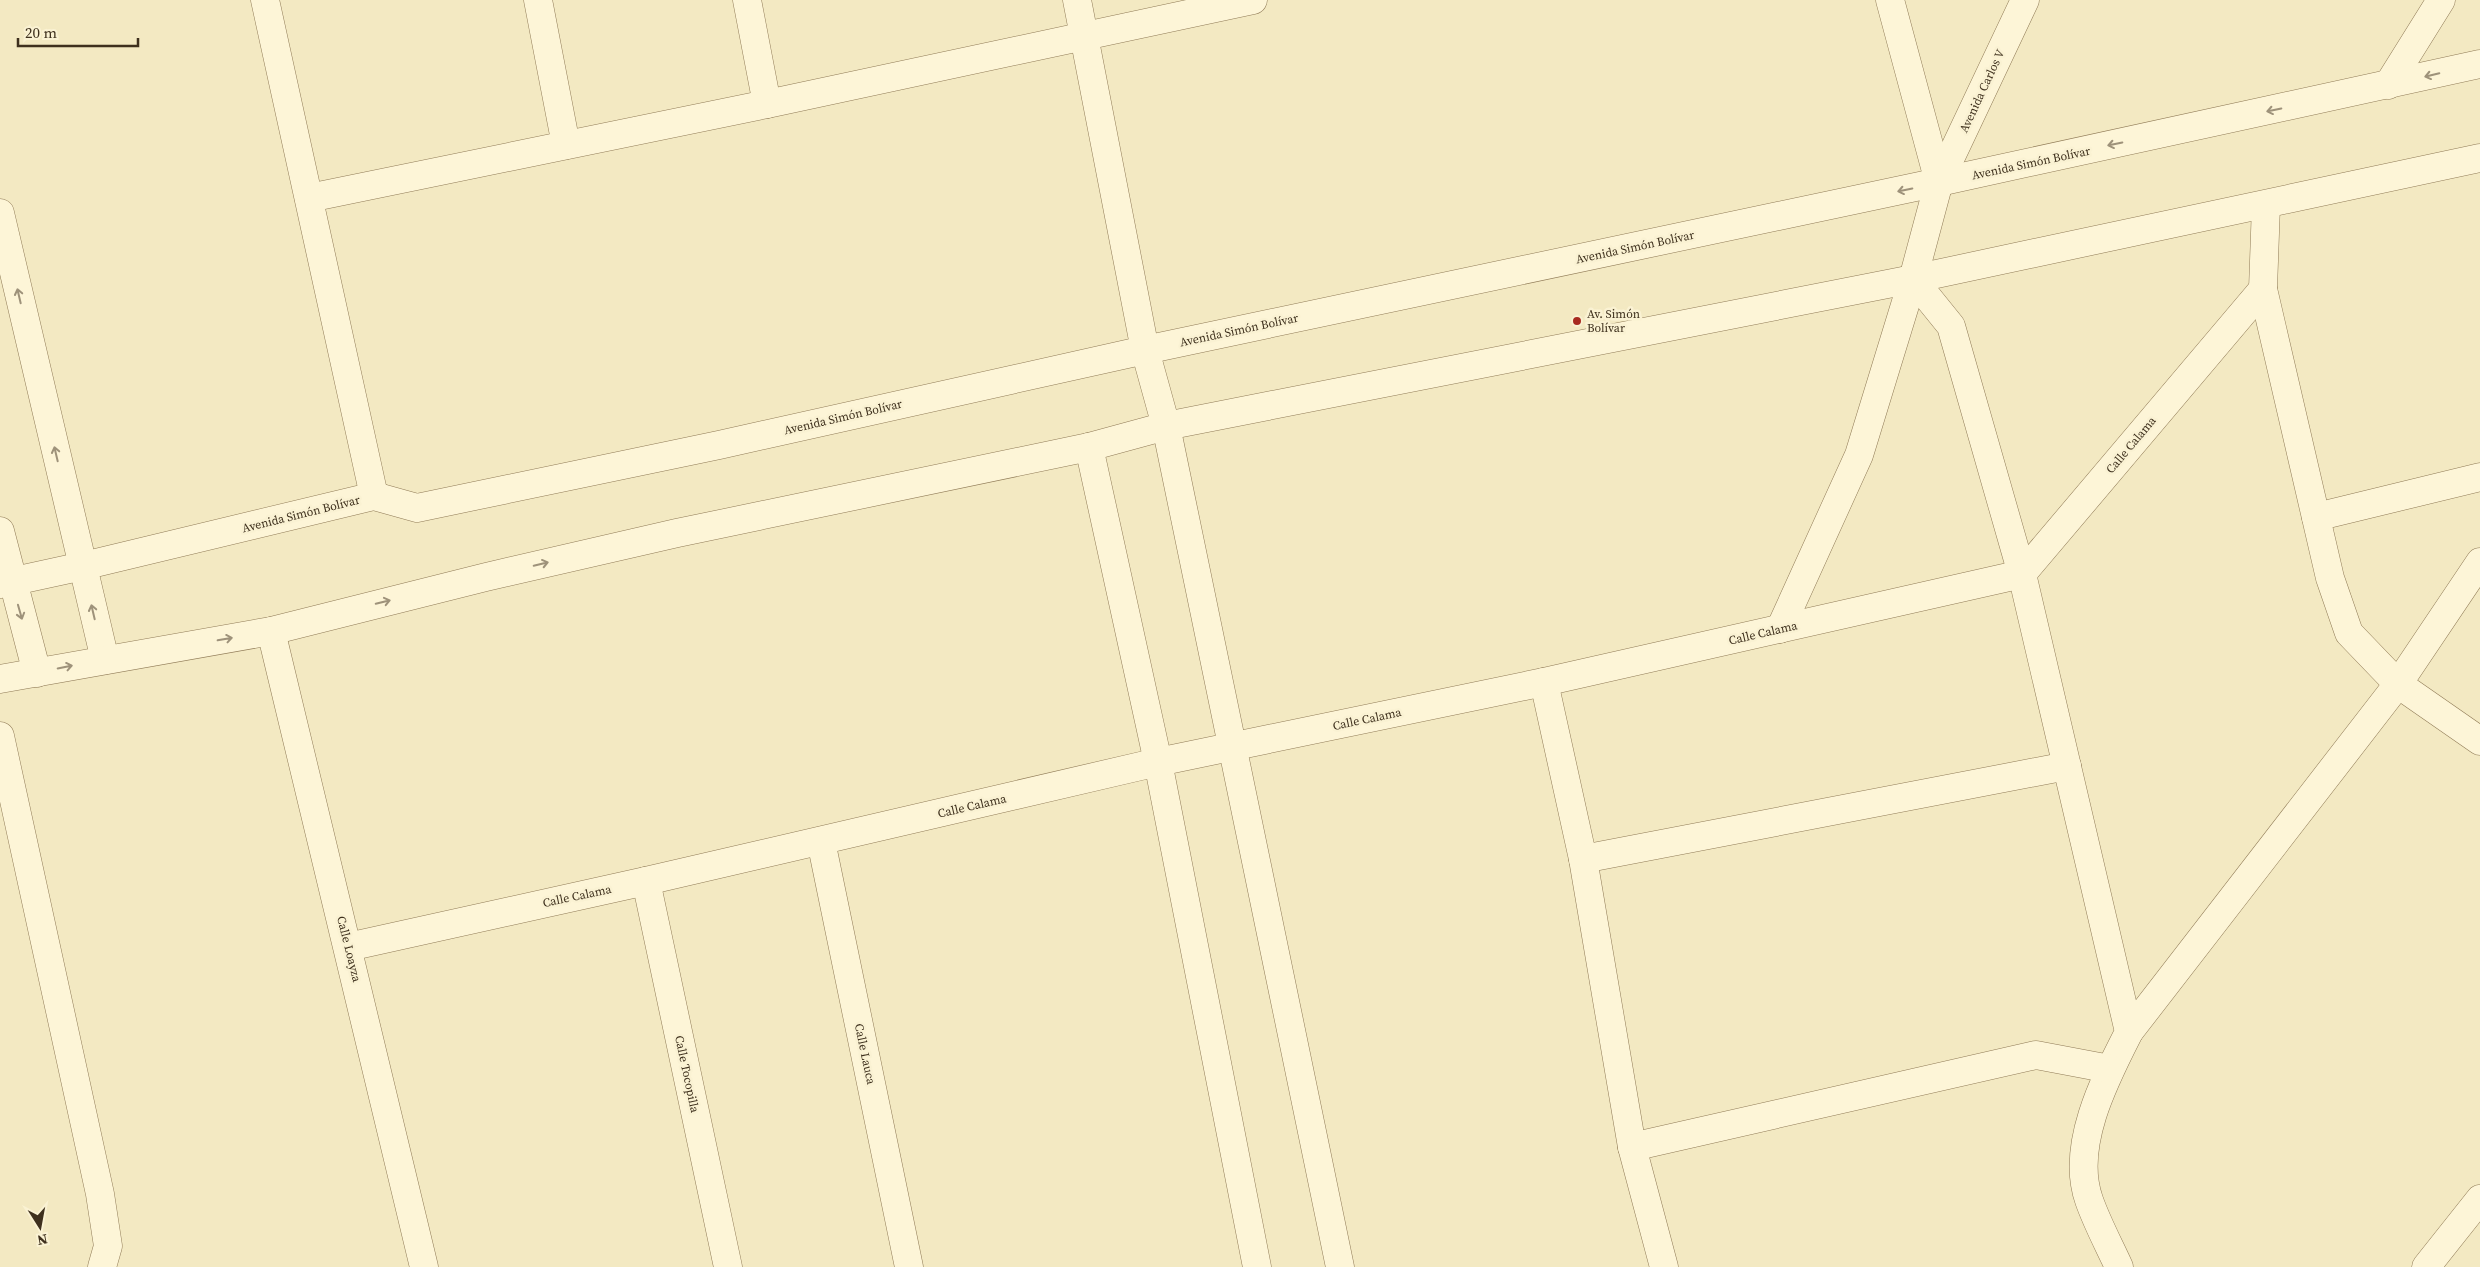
<svg xmlns="http://www.w3.org/2000/svg" width="2480" height="1267" font-family="'Source Serif 4',serif">
  <style>
    .lines { fill: none; stroke-linecap: round; stroke-linejoin: round }
    .minor-casing { stroke: #907b57; stroke-width: 29 }
    .minor { stroke: #fdf5d7; stroke-width: 28 }
    .oneway { stroke: #9e927a }
    .poi-dot { fill: #a72a1f; stroke: #faf2d3; stroke-width: 2 }
    .labels { text-anchor: middle; stroke-width: 5; stroke-linejoin: round; paint-order: stroke }
    .street-label { font-size: 12px; fill: #3e301d; stroke: #faf2d3 }
    .poi-label { font-size: 12px; fill: #3e301d; stroke: #faf2d3; text-anchor: start }
  </style>
  <rect width="100%" height="100%" fill="#f3e9c2"/>
  <g class="lines">
    <!-- minor casing -->
    <g class="minor-casing">
      <g id="minor">
        <path d="M265 0 374 496"/>
        <path d="M538 0 566 145"/>
        <path d="M747 0 767 104"/>
        <path d="M1077 0 1145 350 1166 426 1340 1267"/>
        <path d="M1890 0 1939 182"/>
        <path d="M2025 0 1939 182 1913 279 1951 326 2022 574 2129 1032C2105 1079 2070 1146 2089 1200 2097 1223 2109 1245 2119 1267"/>
        <path d="M2388 85 2441 0"/>
        <path d="M309 198 767 104 1253 0"/>
        <path d="M2266 205 2263 289 2330 578 2349 633 2398 684 2480 741"/>
        <path d="M0 213 105 660"/>
        <path d="M1089 447 1158 762 1257 1267"/>
        <path d="M2316 517 2480 477"/>
        <path d="M0 531 37 673"/>
        <path d="M0 584 83 566 374 496 417 508 719 445 1145 350 1939 182 2480 64"/>
        <path d="M1780 629 1859 455 1913 279"/>
        <path d="M271 631 424 1267"/>
        <path d="M0 679 271 631 486 577 677 533 1089 447 1166 426 1913 279 2480 158"/>
        <path d="M1544 682 1583 859 1632 1147 1664 1267"/>
        <path d="M0 736 100 1194 108 1246 102 1267"/>
        <path d="M821 841 909 1267"/>
        <path d="M1583 859 2067 766"/>
        <path d="M646 881 728 1267"/>
        <path d="M348 947 646 881 1158 762 1544 682 2022 574 2263 289"/>
        <path d="M2129 1032 2398 684 2480 562"/>
        <path d="M1632 1147 2036 1055 2110 1069"/>
        <path d="M2426 1267 2480 1199"/>
      </g>
    </g>
    <!-- minor -->
    <use href="#minor" class="minor"/>
  </g>
  <!-- one-way arrows -->
  <defs><path id="oneway-shaft" d="M-6 0H5M1.5-3L5.5 0L1.5 3" fill="none" stroke-width="1.6" stroke-linecap="round" stroke-linejoin="round" transform="scale(1.25)"/></defs>
  <g class="oneway">
    <use href="#oneway-shaft" transform="translate(2432 75) rotate(167)"/>
    <use href="#oneway-shaft" transform="translate(2274 110) rotate(168)"/>
    <use href="#oneway-shaft" transform="translate(2115 144) rotate(168)"/>
    <use href="#oneway-shaft" transform="translate(1905 190) rotate(168)"/>
    <use href="#oneway-shaft" transform="translate(19 296) rotate(-103)"/>
    <use href="#oneway-shaft" transform="translate(56 454) rotate(-103)"/>
    <use href="#oneway-shaft" transform="translate(541 564) rotate(-13)"/>
    <use href="#oneway-shaft" transform="translate(383 602) rotate(-14)"/>
    <use href="#oneway-shaft" transform="translate(20 612) rotate(74)"/>
    <use href="#oneway-shaft" transform="translate(93 612) rotate(-103)"/>
    <use href="#oneway-shaft" transform="translate(225 639) rotate(-10)"/>
    <use href="#oneway-shaft" transform="translate(65 667) rotate(-11)"/>
  </g>
  <!-- markers -->
  <circle class="poi-dot" cx="1577" cy="321" r="5"/>
  <g class="labels">
    <!-- street labels -->
    <g class="street-label">
      <text transform="translate(1982 91) rotate(-65)" y="4">Avenida Carlos V</text>
      <text transform="translate(2031 163) rotate(-12)" y="4">Avenida Simón Bolívar</text>
      <text transform="translate(1635 247) rotate(-12)" y="4">Avenida Simón Bolívar</text>
      <text transform="translate(1239 330) rotate(-12)" y="4">Avenida Simón Bolívar</text>
      <text transform="translate(843 417) rotate(-13)" y="4">Avenida Simón Bolívar</text>
      <text transform="translate(2131 445) rotate(-50)" y="4">Calle Calama</text>
      <text transform="translate(301 514) rotate(-14)" y="4">Avenida Simón Bolívar</text>
      <text transform="translate(1763 633) rotate(-13)" y="4">Calle Calama</text>
      <text transform="translate(1367 719) rotate(-12)" y="4">Calle Calama</text>
      <text transform="translate(972 806) rotate(-13)" y="4">Calle Calama</text>
      <text transform="translate(577 896) rotate(-12)" y="4">Calle Calama</text>
      <text transform="translate(349 949) rotate(76)" y="4">Calle Loayza</text>
      <text transform="translate(865 1054) rotate(78)" y="4">Calle Lauca</text>
      <text transform="translate(687 1074) rotate(78)" y="4">Calle Tocopilla</text>
    </g>
    <!-- poi labels -->
    <g class="poi-label">
      <text x="1587" y="318">Av. Simón<tspan x="1587" dy="14">Bolívar</tspan></text>
    </g>
  </g>
  <!-- north arrow -->
  <g transform="translate(40 1227) rotate(169)" stroke="#faf2d3" stroke-width="4" paint-order="stroke">
  <path d="M0-4L9 19L0 12L-9 19Z" fill="#3e301d"/>
  <text y="-8" font-size="14" font-weight="bold" text-anchor="middle" fill="#3e301d">N</text>
  </g>
  <!-- scale -->
  <path d="M18 38v8h120v-8" fill="none" stroke="#3e301d" stroke-width="2.5"/>
  <text x="25" y="38" font-size="15" fill="#3e301d" stroke="#faf2d3" stroke-width="4" paint-order="stroke">20 m</text>
</svg>
